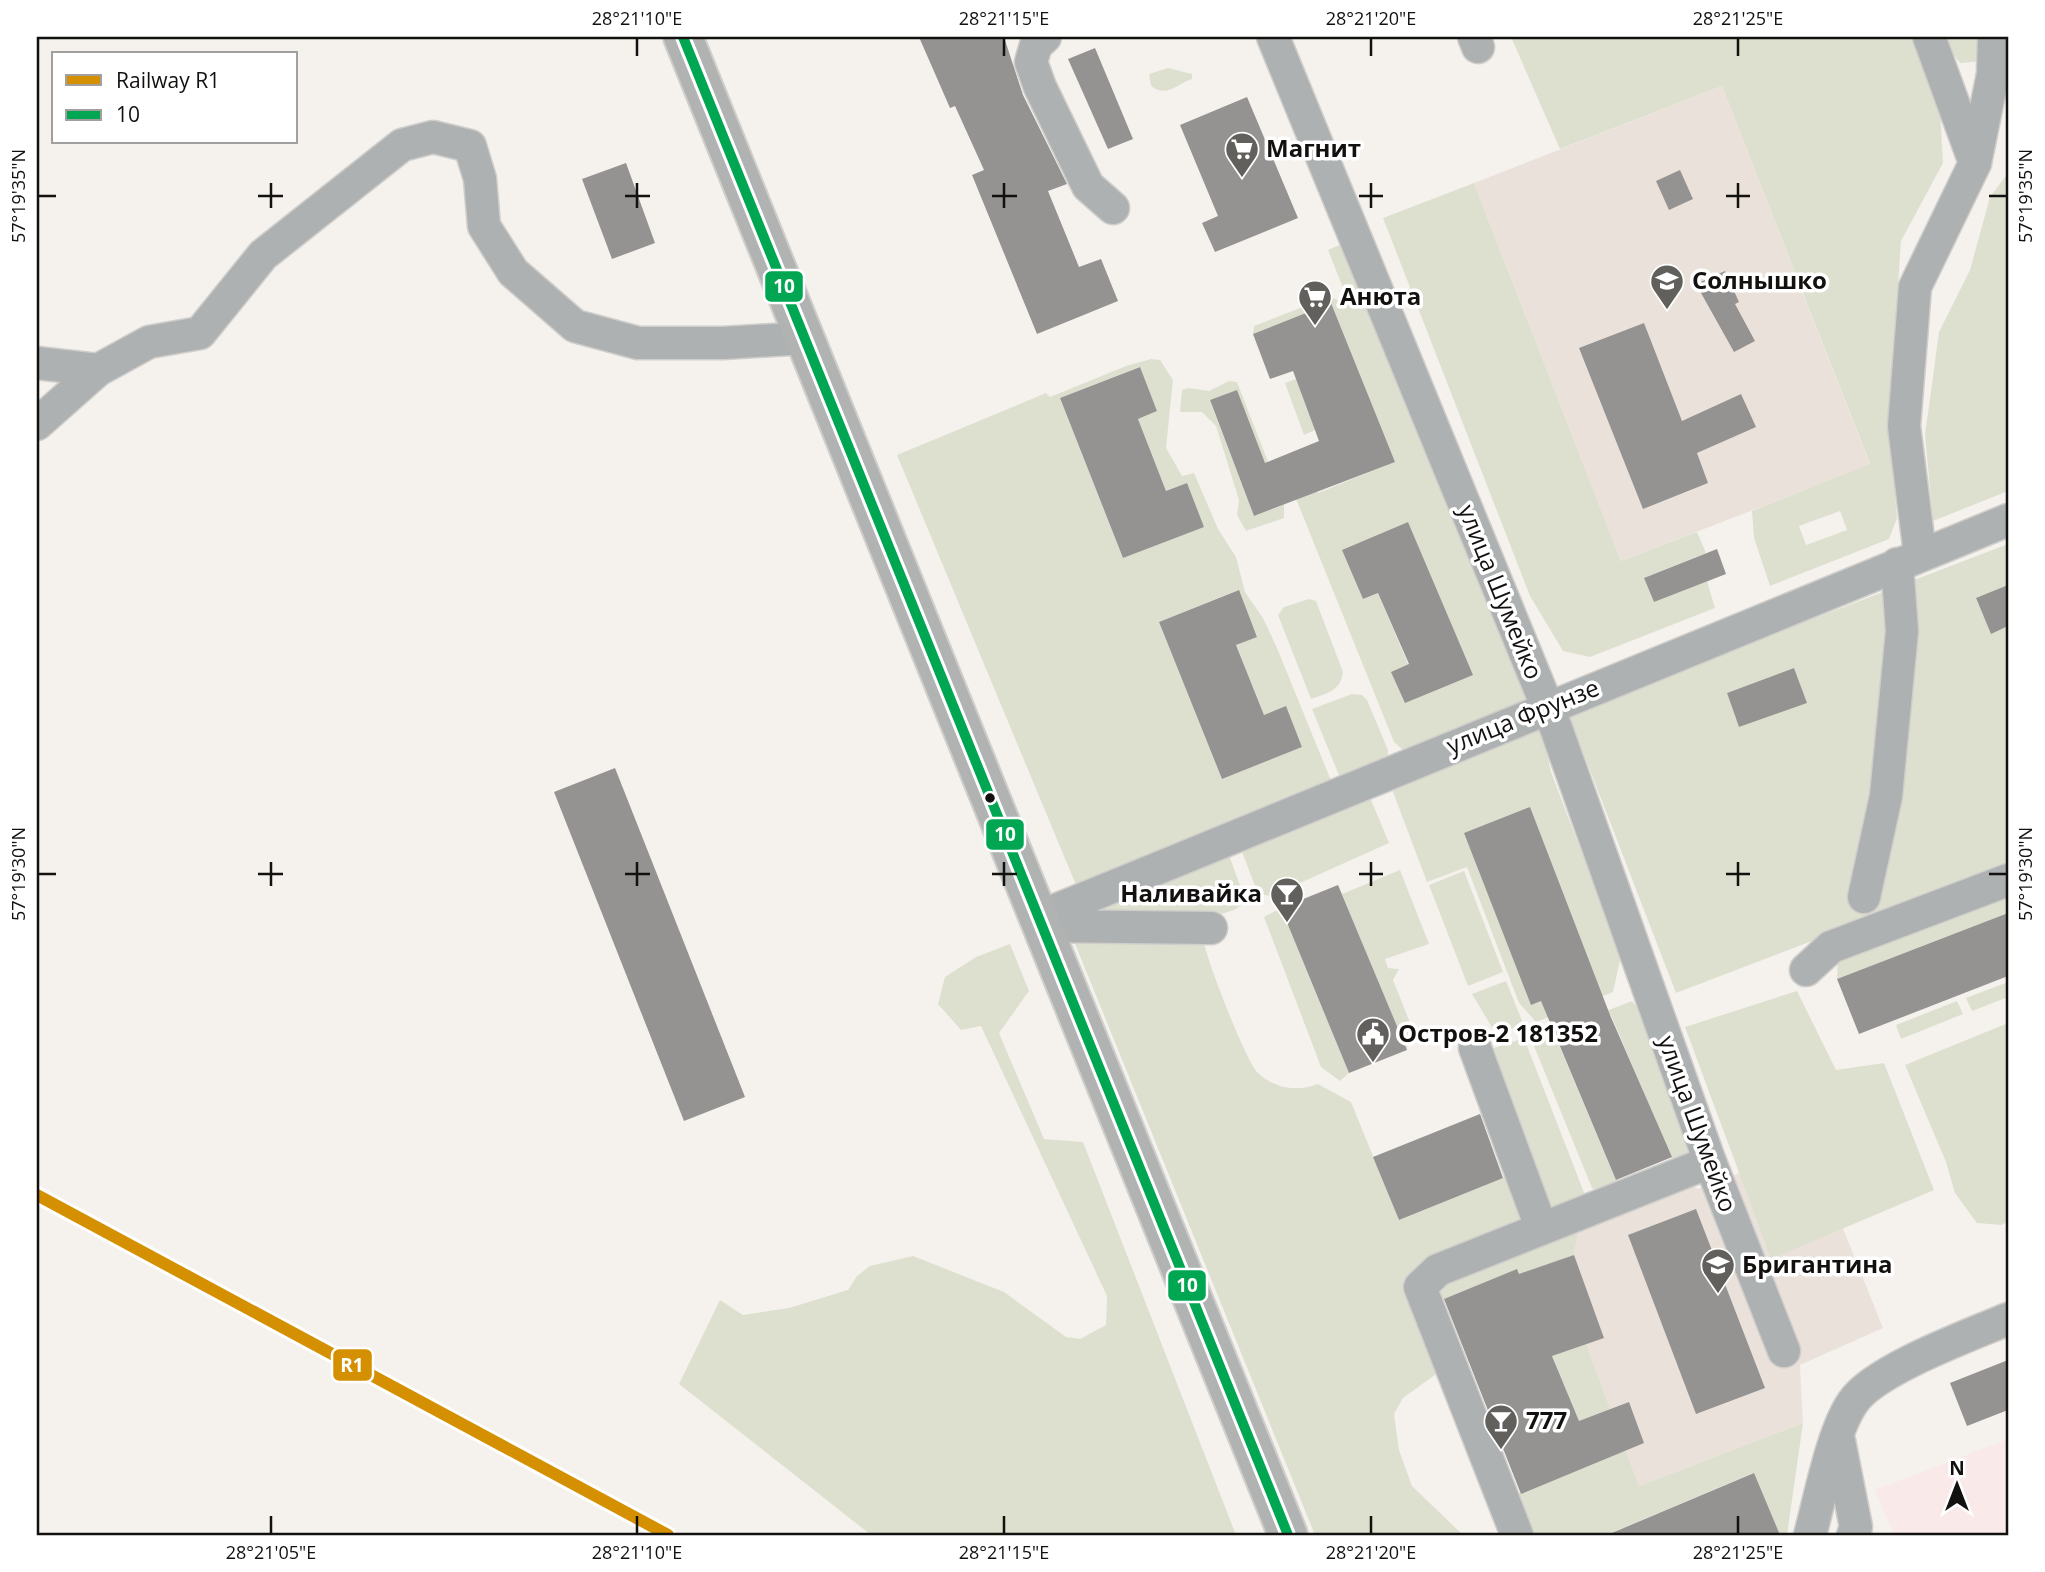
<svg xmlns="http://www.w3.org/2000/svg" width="2045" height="1572" font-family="'Open Sans',sans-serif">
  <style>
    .built { fill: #eae2da }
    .industrial { fill: #f9e9e9 }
    .green { fill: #dee0cf; fill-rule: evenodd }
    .building { fill: #959392 }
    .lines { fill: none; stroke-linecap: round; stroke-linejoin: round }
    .minor-casing { stroke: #d0cecb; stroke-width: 35 }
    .major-casing { stroke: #d0cecb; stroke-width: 42 }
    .minor { stroke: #aeb1b1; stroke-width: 32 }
    .major { stroke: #b1b3b2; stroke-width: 38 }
    .bus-1-casing { stroke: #fff; stroke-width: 16 }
    .bus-1 { stroke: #00a651; stroke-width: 10 }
    .rail-1-casing { stroke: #fff; stroke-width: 18 }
    .rail-1 { stroke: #d59002; stroke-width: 12 }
    .ticks { fill: none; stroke: #13110f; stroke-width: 2.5 }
    .bus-dot { fill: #13110f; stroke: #fff; stroke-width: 2.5 }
    .labels { text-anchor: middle; stroke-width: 7; stroke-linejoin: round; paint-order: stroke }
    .poi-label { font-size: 24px; font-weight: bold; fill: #13110f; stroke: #fff; text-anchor: start }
    .street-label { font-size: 24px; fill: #13110f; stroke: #fff }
    .line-badge { stroke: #fff; stroke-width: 2.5 }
    .badge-label { font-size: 19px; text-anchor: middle; font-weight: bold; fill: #fff }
    .neatline { fill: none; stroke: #13110f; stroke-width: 2.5 }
    .ticks-label { font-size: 18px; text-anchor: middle; fill: #13110f }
  </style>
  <rect width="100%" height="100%" fill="#f5f2ee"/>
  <!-- built -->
  <g class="built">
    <path d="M1722 86 1870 465 1621 561 1474 183Z"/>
    <path d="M1810 1146 1883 1328 1800 1365 1803 1423 1639 1486 1554 1262 1574 1255 1580 1220 1681 1180 1698 1189Z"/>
  </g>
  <!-- industrial -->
  <path class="industrial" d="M2008 1439V1535H1894L1875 1490Z"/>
  <!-- green -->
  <g class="green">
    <path d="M1511 37H1922L1940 108 1943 163 1901 241 1889 419 1897 518 1889 539 1770 586 1754 538 1752 511 1870 464 1722 86 1560 149ZM1840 511 1847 530 1806 545 1799 526Z"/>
    <path d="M1940 37H1984V61L1960 63Z"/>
    <path d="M1168 68 1192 74V79C1177 84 1167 98 1151 86L1149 74Z"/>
    <path d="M2008 173V491L1933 521 1925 435 1939 332 1970 270 1990 197Z"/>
    <path d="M1474 183 1621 561 1697 532 1706 553 1644 578 1654 602 1707 581 1715 608 1590 657 1563 651 1530 596 1383 218Z"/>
    <path d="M1351 240 1535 687 1528 702 1414 750H1403L1394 742 1280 459 1300 449 1318 493 1394 462 1331 303 1253 334 1254 326 1328 297 1349 303 1328 250ZM1408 522 1472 675 1408 664 1378 593 1363 599 1343 550Z"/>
    <path d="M1151 359 1160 360 1173 380 1166 448 1182 476 1194 473 1218 529 1236 557 1245 592 1263 618 1277 648 1332 783 1076 885 897 455 1046 393 1050 397 1126 366ZM1139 367 1157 411 1138 419 1166 491 1204 526 1123 558 1060 398ZM1238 590 1257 636 1236 645 1264 715 1286 707 1302 747 1222 779 1159 622Z"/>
    <path d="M1296 379 1315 430 1304 435 1285 383Z"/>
    <path d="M1229 381 1237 382 1284 503V518L1246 531 1237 515 1239 500 1216 426 1202 412H1180L1182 390 1189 388 1209 391ZM1237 390 1281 506 1254 516 1210 401Z"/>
    <path d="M2008 544V585L1976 599 1991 633 2008 626V866L1676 993 1568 713ZM1794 668 1806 703 1739 727 1727 693Z"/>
    <path d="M1309 599 1316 601 1343 672C1341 691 1327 693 1311 699L1278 615 1284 607Z"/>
    <path d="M1352 694 1362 695 1367 700 1388 750V759L1341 780 1312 709Z"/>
    <path d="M1541 726 1551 772 1621 956 1613 992 1536 1022 1519 1003 1467 867 1427 882 1390 784Z"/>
    <path d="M1369 795 1389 843 1271 896 1258 894 1241 849Z"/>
    <path d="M1229 855 1246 902 1234 910 1209 918C1207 924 1203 932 1203 938 1205 956 1246 1062 1258 1073 1275 1089 1297 1092 1318 1084L1351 1102 1399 1220 1507 1176 1534 1238 1580 1220 1574 1255 1555 1262 1639 1486 1803 1423 1787 1535H1780L1753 1473 1606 1535H1517L1450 1364 1403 1398 1394 1414 1399 1450 1412 1486 1463 1535H1315L1067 924ZM1517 1270 1596 1463 1518 1494 1440 1301Z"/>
    <path d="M1400 870 1429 944 1385 959 1388 968 1399 969 1393 980 1409 1020 1407 1050 1342 894Z"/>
    <path d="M1464 871 1503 972 1468 986 1429 885Z"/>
    <path d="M2008 886V913L1837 979 1838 950Z"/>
    <path d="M1281 908 1349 1073 1340 1081 1321 1067 1264 917Z"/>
    <path d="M1010 944 1029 991 999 1033 1044 1139 1083 1142 1236 1535H871L679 1384 720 1300 743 1315 789 1308 848 1290 857 1276 870 1266 913 1256 1004 1292 1066 1337 1080 1339 1106 1325 1107 1296 981 1026 961 1030 938 1004 945 977 976 957Z"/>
    <path d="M1506 981 1525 1028 1493 1029 1472 994Z"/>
    <path d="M2008 982V997L1972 1011 1966 998Z"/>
    <path d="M1797 991 1836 1070 1884 1063 1934 1190 1771 1259 1685 1027Z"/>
    <path d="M1632 1001 1651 1024 1699 1152 1613 1197 1592 1188 1534 1046 1544 1035ZM1611 1015 1674 1164 1619 1187 1556 1038Z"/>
    <path d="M1957 1001 1963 1014 1901 1039 1896 1025Z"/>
    <path d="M2008 1023V1222L2001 1225 1977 1223 1955 1193 1946 1162 1905 1065Z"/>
    <path d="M1524 1038 1585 1195 1546 1219 1482 1052Z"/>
  </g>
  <!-- building -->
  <g class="building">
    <path d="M919 37H1004L1023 95 1067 184 1048 191 1079 267 1101 259 1118 301 1037 334 972 175 984 170 955 106 950 108Z"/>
    <path d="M1095 48 1133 139 1108 149 1068 59Z"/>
    <path d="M1247 97 1298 218 1215 252 1202 223 1218 216 1180 125Z"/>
    <path d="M626 163 655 243 612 259 582 179Z"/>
    <path d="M1680 170 1693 199 1669 210 1656 181Z"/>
    <path d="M1725 271 1739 302 1735 304 1755 341 1734 352 1696 284Z"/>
    <path d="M1331 303 1395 462 1254 516 1210 400 1237 390 1265 463 1319 441 1293 371 1270 379 1253 334Z"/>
    <path d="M1644 323 1682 421 1741 394 1756 427 1697 453 1708 483 1643 509 1579 348Z"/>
    <path d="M1140 367 1157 411 1138 419 1166 491 1187 483 1204 527 1123 558 1060 398Z"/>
    <path d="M1408 522 1473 675 1405 703 1391 672 1409 664 1378 593 1363 599 1342 550Z"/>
    <path d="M1717 549 1726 574 1654 602 1644 578Z"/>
    <path d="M2008 585V626L1991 634 1976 598Z"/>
    <path d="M1239 590 1257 637 1236 645 1264 715 1286 706 1302 747 1222 779 1159 622Z"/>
    <path d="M1794 668 1807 703 1739 727 1727 693Z"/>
    <path d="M615 768 745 1097 684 1121 554 792Z"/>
    <path d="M1530 807 1610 1015 1672 1157 1616 1180 1541 1001 1531 1005 1464 833Z"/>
    <path d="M1338 885 1407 1050 1349 1073 1281 908Z"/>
    <path d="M2008 913V976L1859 1034 1837 979Z"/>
    <path d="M1480 1114 1503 1178 1399 1220 1373 1157Z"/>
    <path d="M1696 1209 1765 1388 1696 1414 1628 1235Z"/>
    <path d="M1574 1255 1604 1338 1552 1356 1579 1421 1629 1402 1644 1443 1521 1494 1444 1299 1517 1269 1519 1274Z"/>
    <path d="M2008 1360V1410L1967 1426 1950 1383Z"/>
    <path d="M1754 1473 1780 1535H1607Z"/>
  </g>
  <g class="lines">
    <!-- minor casing -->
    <g class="minor-casing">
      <g id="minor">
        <path d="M1045 37 1036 45 1031 62 1040 87 1088 186 1113 208"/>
        <path d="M1273 37 1556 728 1710 1162 1784 1351"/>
        <path d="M1474 37 1478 47"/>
        <path d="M1975 163 1993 74 1994 37"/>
        <path d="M37 363 98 370"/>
        <path d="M37 424 98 370 149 342 200 333 263 255 402 145 433 137 470 146 480 179 484 226 513 272 575 326 638 343H723L807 338"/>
        <path d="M1920 554 1904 426 1915 287 1975 163 1929 37"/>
        <path d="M1864 897 1886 796 1902 631 1897 564"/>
        <path d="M1039 917 2008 520"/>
        <path d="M1043 926 1211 928"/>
        <path d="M1806 970 1831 947 2008 880"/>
        <path d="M1475 1048 1541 1227"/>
        <path d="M1839 1441 1856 1527 1853 1535"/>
        <path d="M1517 1535 1420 1287 1438 1270 1710 1162"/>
        <path d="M1810 1535C1820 1499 1832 1432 1853 1402 1874 1370 1970 1335 2008 1319"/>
      </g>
    </g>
    <!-- major casing -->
    <g class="major-casing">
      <path id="major" d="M683 37 1288 1535"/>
    </g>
    <!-- minor -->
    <use href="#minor" class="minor"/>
    <!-- major -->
    <use href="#major" class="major"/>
    <!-- bus-1 casing -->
    <g class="bus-1-casing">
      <path id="bus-1" d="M683 37 1288 1535"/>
    </g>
    <!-- bus-1 -->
    <use href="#bus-1" class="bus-1"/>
    <!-- rail-1 casing -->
    <g class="rail-1-casing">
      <path id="rail-1" d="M37 1195 668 1535"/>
    </g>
    <!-- rail-1 -->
    <use href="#rail-1" class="rail-1"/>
  </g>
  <!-- ticks -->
  <path class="ticks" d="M637 38V56M1004 38V56M1371 38V56M1738 38V56M271 183V208M637 183V208M1004 183V208M1371 183V208M1738 183V208M38 196H56M258 196H283M625 196H650M992 196H1017M1359 196H1383M1726 196H1750M1989 196H2007M271 862V886M637 862V886M1004 862V886M1371 862V886M1738 862V886M38 874H56M258 874H283M625 874H650M992 874H1017M1359 874H1383M1726 874H1750M1989 874H2007M271 1516V1534M637 1516V1534M1004 1516V1534M1371 1516V1534M1738 1516V1534"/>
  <!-- icons -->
  <defs>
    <g id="supermarket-pin" transform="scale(1.75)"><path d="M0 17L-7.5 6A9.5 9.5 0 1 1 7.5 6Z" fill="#62605d" stroke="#fff"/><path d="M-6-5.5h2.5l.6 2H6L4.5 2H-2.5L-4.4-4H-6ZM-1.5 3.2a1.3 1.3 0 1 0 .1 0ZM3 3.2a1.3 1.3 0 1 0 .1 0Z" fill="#fff"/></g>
    <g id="school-pin" transform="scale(1.75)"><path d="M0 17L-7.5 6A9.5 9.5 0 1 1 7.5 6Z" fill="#62605d" stroke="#fff"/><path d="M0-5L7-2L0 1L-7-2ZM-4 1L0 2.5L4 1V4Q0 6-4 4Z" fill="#fff"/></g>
    <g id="bar-pin" transform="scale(1.75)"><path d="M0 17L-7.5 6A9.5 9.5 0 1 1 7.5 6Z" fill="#62605d" stroke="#fff"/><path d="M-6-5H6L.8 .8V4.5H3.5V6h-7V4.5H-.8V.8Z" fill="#fff"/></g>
    <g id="civic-pin" transform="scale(1.75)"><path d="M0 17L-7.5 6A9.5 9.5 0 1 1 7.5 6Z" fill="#62605d" stroke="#fff"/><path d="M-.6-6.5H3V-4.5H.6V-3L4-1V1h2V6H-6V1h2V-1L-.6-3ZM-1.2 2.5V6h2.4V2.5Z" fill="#fff"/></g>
  </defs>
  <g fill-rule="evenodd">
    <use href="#supermarket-pin" x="1242" y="149"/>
    <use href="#school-pin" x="1667" y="281"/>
    <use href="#supermarket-pin" x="1315" y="297"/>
    <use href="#bar-pin" x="1287" y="894"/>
    <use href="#civic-pin" x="1373" y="1034"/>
    <use href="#school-pin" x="1718" y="1265"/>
    <use href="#bar-pin" x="1501" y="1421"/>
  </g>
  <!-- markers -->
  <circle class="bus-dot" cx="990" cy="798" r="6"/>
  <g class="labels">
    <!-- poi labels -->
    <g class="poi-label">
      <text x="1266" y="157">Магнит</text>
      <text x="1692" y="289">Солнышко</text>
      <text x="1340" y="305">Анюта</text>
      <text x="1262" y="902" text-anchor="end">Наливайка</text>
      <text x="1398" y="1042">Остров-2 181352</text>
      <text x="1742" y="1273">Бригантина</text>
      <text x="1526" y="1429">777</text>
    </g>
    <!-- street labels -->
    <g class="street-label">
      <text transform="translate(1500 592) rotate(68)" y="8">улица Шумейко</text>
      <text transform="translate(1523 717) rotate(-22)" y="8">улица Фрунзе</text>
      <text transform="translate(1697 1124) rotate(70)" y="8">улица Шумейко</text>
    </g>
  </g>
  <g class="line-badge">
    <rect x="764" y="270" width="40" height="33" rx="7" fill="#00a651"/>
    <rect x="985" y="818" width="40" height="33" rx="7" fill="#00a651"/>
    <rect x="1167" y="1269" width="40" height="33" rx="7" fill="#00a651"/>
    <rect x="332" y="1348" width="41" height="34" rx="7" fill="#d59002"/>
  </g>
  <g class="badge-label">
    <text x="784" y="293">10</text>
    <text x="1005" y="841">10</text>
    <text x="1187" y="1292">10</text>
    <text x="352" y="1372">R1</text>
  </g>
  <!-- border -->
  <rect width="2045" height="1572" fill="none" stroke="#ffffff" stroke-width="77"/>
  <!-- legend -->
  <rect x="52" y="52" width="245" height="91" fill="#ffffff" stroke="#a1a09f" stroke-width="2"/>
  <rect x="66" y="75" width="35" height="10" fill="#d59002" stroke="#a1a09f" stroke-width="2"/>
  <text x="116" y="88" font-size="21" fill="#13110f">Railway R1</text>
  <rect x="66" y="110" width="35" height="10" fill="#00a651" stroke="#a1a09f" stroke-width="2"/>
  <text x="116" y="122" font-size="21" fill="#13110f">10</text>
  <!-- north arrow -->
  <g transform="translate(1957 1485)" stroke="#ffffff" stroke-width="5" paint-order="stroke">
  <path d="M0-5L12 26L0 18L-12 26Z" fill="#13110f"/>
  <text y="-10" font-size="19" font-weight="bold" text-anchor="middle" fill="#13110f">N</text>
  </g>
  <rect x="38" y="38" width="1969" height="1496" class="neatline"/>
  <g class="ticks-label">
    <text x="637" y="25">28°21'10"E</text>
    <text x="1004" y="25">28°21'15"E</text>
    <text x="1371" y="25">28°21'20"E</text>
    <text x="1738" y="25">28°21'25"E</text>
    <text transform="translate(19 196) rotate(-90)" y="6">57°19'35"N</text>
    <text transform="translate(2026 196) rotate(-90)" y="6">57°19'35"N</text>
    <text transform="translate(19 874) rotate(-90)" y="6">57°19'30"N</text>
    <text transform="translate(2026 874) rotate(-90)" y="6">57°19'30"N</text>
    <text x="271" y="1559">28°21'05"E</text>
    <text x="637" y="1559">28°21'10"E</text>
    <text x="1004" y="1559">28°21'15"E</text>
    <text x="1371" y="1559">28°21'20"E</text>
    <text x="1738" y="1559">28°21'25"E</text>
  </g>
</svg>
